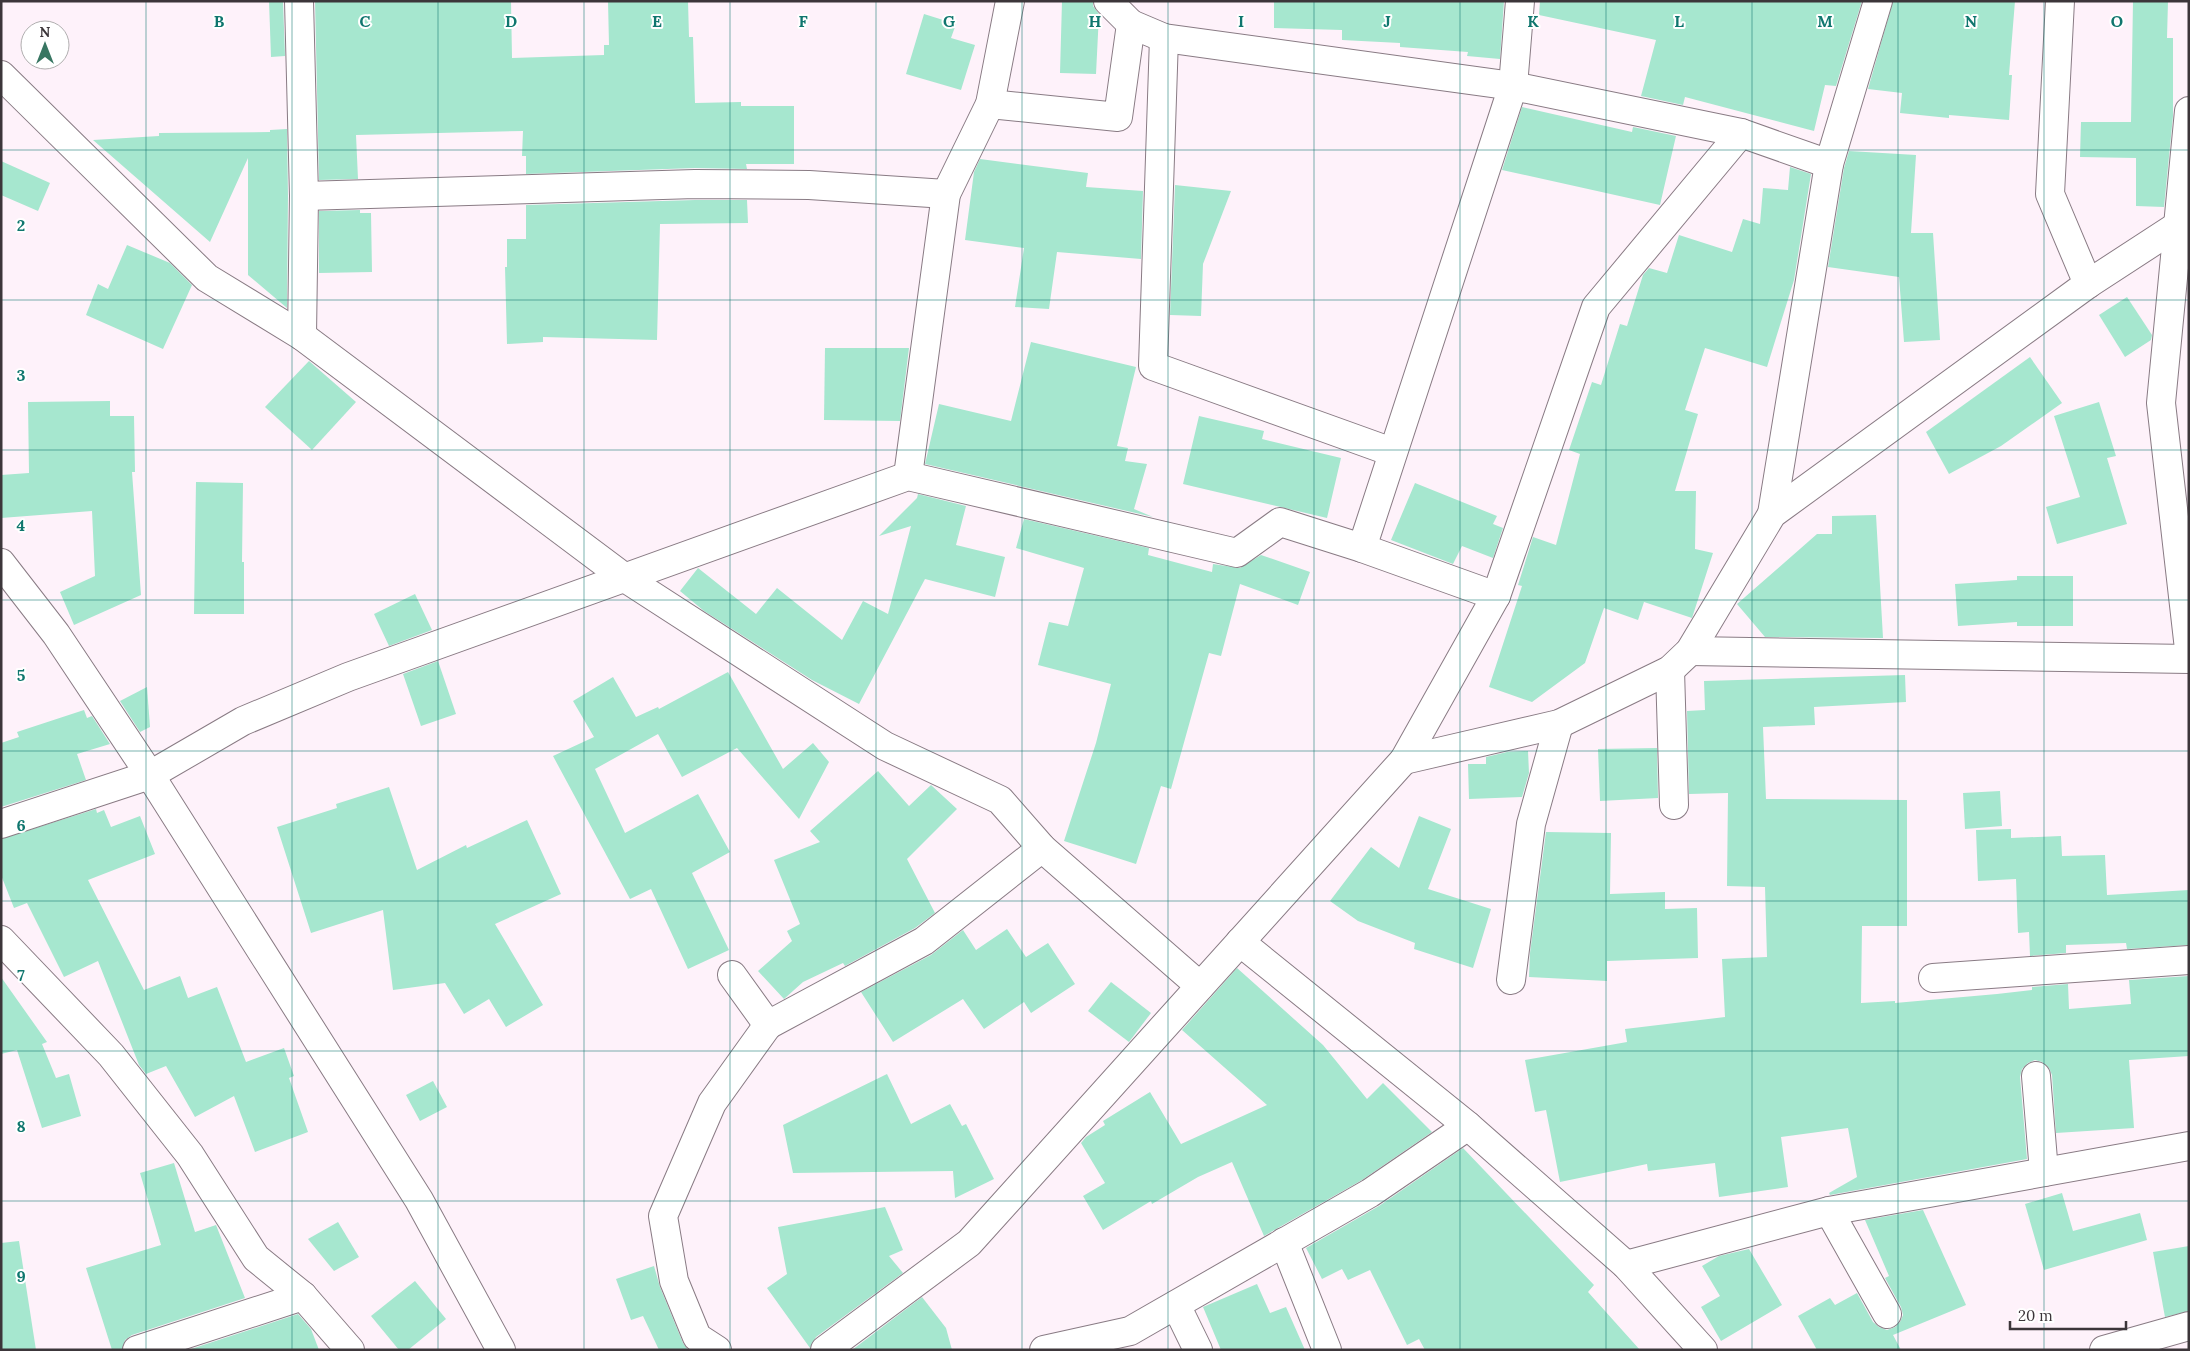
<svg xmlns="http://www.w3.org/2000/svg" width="2190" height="1351" font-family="Lora,serif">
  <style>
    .building { fill: #a6e7cf }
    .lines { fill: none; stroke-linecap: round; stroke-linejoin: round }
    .minor-casing { stroke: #897b84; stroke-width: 30 }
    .minor { stroke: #fff; stroke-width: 28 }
    .grid { fill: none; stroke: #0f766e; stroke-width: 1; stroke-opacity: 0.55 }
    .grid-label { font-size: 16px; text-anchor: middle; font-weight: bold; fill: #0f766e; stroke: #fff; stroke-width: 4; stroke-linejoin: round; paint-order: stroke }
  </style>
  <rect width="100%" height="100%" fill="#fef2fa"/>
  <!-- building -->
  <g class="building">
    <path d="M269 1H283L285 56 271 57Z"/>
    <path d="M315 1H511L512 58 604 55V45H609L608 1H688L689 37H693L695 103 741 102V106H794V164H746L747 169 695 168 526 174V156H522L523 131 356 135 358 179 319 180Z"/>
    <path d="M1062 1H1093V6L1099 14 1096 74 1060 73Z"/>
    <path d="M1274 1H1504L1500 59 1467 56 1468 52 1400 47V43L1342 40V30L1274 28Z"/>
    <path d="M1540 1H1862L1836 86 1825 85 1814 131 1685 97 1683 105 1641 96 1656 40 1539 15Z"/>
    <path d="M1893 1H2015L2009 75H2012L2009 120 1949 115V118L1900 113 1902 93 1868 89Z"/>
    <path d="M2133 1H2168L2167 38H2173V116L2164 207 2136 206V158L2080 157 2081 122H2131Z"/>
    <path d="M924 14 956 24 951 38 975 45 961 90 906 74Z"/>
    <path d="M1522 107 1632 132 1633 127 1676 136 1660 205 1502 170Z"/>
    <path d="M287 129 288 196 287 308 248 275V158L210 242 93 140 159 136V133L270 132V130Z"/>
    <path d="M1849 151 1916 155 1911 233H1933L1940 340 1904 342 1899 277 1828 267 1844 168Z"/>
    <path d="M980 159 1088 173 1086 187 1143 191 1141 259 1057 252 1049 309 1015 307 1024 248 965 240 974 172Z"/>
    <path d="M1 161 50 183 38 211 1 195Z"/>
    <path d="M1790 167 1811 174 1794 280 1767 367 1705 348 1685 410 1698 414 1675 491H1696L1695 549 1713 553 1692 618 1644 602 1638 620 1604 608 1585 663 1532 702 1489 687 1522 586 1518 585 1533 537 1556 545 1580 454 1569 450 1592 382 1601 385 1620 324 1627 326 1643 275 1649 268 1667 273 1679 235 1732 252 1743 219 1760 224 1763 188 1788 190Z"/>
    <path d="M1175 185 1231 191 1203 264 1201 316 1170 315Z"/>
    <path d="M695 200H747L748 223 660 224 657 340 543 337V342L507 344 505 267H507V239H526V205Z"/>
    <path d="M360 210V213H371L372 272 319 273V211Z"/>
    <path d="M127 245 170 263 192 285 163 349 86 315 98 284 108 289Z"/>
    <path d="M2127 297 2152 335 2151 340 2125 357 2099 315Z"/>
    <path d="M1031 342 1136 367 1117 446 1128 448 1125 461 1147 464 1134 509 1153 517 925 464 939 404 1011 421Z"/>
    <path d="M825 348H909L900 421 824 420Z"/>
    <path d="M2030 357 2062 403 2001 446 1949 474 1926 432Z"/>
    <path d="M309 361 356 402 312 450 265 407Z"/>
    <path d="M110 401V416H134L135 472H132L141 595 74 625 60 592 95 576 92 511 1 518V475L29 473 28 402Z"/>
    <path d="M2099 402 2116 456 2107 458 2127 524 2057 544 2046 507 2080 497 2054 416Z"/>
    <path d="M1199 416 1264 431 1262 439 1341 458 1327 518 1183 484Z"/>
    <path d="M196 482 243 483 242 562H244V614H194Z"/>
    <path d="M1415 483 1497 516 1493 524 1503 528 1493 558 1462 546 1453 564 1391 540Z"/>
    <path d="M918 494 966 506 956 545 1005 557 995 597 925 579 859 704 812 680 704 611 680 591 698 568 756 614 777 588 842 640 863 601 888 614 911 526 879 536 917 498Z"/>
    <path d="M1876 515 1883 638 1765 637 1737 604 1817 534H1832V516Z"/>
    <path d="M1024 519 1149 548 1148 555 1212 572 1213 564 1240 568 1261 555 1310 572 1298 605 1240 584 1221 656 1209 653 1171 789 1161 786 1136 864 1064 841 1096 743 1111 684 1038 665 1049 622 1068 626 1084 568 1016 548Z"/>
    <path d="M2017 576H2073V626H2017V622L1958 626 1955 584 2017 580Z"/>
    <path d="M415 594 432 630 389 646 374 614Z"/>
    <path d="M438 661 456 714 421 726 403 674Z"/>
    <path d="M728 672 783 769 813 743 829 762 799 819 737 748 682 777 658 734 595 769 625 833 698 794 730 852 692 873 729 950 688 969 651 889 630 899 553 756 594 737 573 701 613 677 636 717 658 707 659 709Z"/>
    <path d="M1905 675 1906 702 1814 707 1815 725 1763 727 1766 799 1907 800V926H1862L1861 1003 1895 1001V1003L1997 994 2032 990V987L2068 984 2069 1009 2131 1004 2129 980 2189 976V1056L2129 1060 2134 1128 2056 1133 2052 1075 2049 1068 2042 1062 2035 1060 2028 1063 2022 1069 2020 1077 2027 1159 1830 1195 1829 1193 1857 1177 1848 1128 1781 1137 1788 1187 1719 1197 1715 1163 1648 1171 1647 1164 1560 1182 1546 1110 1535 1112 1525 1060 1627 1042 1625 1029 1725 1017 1722 959 1767 957 1765 887 1727 886 1728 793 1689 794 1687 711 1705 710 1704 681Z"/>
    <path d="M147 687 150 727 140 732 120 701Z"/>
    <path d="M84 710 87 718 92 716 110 744 77 754 86 780 1 807V743L19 737 17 732Z"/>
    <path d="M1657 748 1658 798 1600 801 1598 749Z"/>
    <path d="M1528 751 1529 773 1522 797 1469 799 1468 764H1486V757L1507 752Z"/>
    <path d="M878 771 909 806 931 785 957 809 907 859 935 913 915 928 845 966 843 963 803 982 784 999 758 971 792 941 787 931 800 924 774 860 820 842 810 831Z"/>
    <path d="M389 787 417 870 466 845 467 848 527 820 561 894 495 924 543 1005 506 1027 489 999 464 1014 445 983 393 990 383 910 311 933 277 827 337 808 336 804Z"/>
    <path d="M2000 791 2002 826 1965 829 1963 793Z"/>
    <path d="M96 809 97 813 104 810 111 827 140 816 155 854 88 880 144 990 180 976 188 998 217 987 246 1062 284 1048 294 1076 289 1078 308 1132 255 1152 234 1096 195 1117 166 1066 146 1074 139 1065 98 961 64 977 27 903 14 908 1 875V839Z"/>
    <path d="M1419 816 1451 829 1428 889 1491 909 1473 968 1414 949 1415 943 1358 921 1330 901 1371 847 1399 868Z"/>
    <path d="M2011 829V838L2061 836 2062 856 2105 855 2107 895 2189 890V945L2127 949 2126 943 2066 945V953L2030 956 2029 932 2018 933 2016 879 1978 881 1976 830Z"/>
    <path d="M1546 832 1611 833 1610 894 1665 892V909L1697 908 1698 958 1607 961V981L1529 977 1530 953Z"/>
    <path d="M1007 929 1026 957 1048 943 1075 984 1031 1013 1024 1002 984 1029 963 999 893 1042 861 992 931 955 963 930 976 950Z"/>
    <path d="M1237 968 1323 1045 1367 1099 1383 1083 1432 1132 1362 1180 1264 1236 1232 1162 1198 1177 1152 1204 1151 1201 1103 1230 1083 1196 1105 1183 1081 1143 1086 1137 1105 1125 1103 1121 1150 1092 1181 1144 1267 1105 1182 1030Z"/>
    <path d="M1 977 47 1042 42 1044 56 1078 69 1074 81 1116 42 1128 17 1050 1 1054Z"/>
    <path d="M1111 982 1151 1013 1129 1042 1088 1011Z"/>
    <path d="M887 1074 911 1124 950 1104 962 1126 966 1124 994 1179 955 1198 953 1171 793 1173 783 1125Z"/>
    <path d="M433 1081 447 1107 420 1121 406 1095Z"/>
    <path d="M1463 1148 1594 1285 1588 1292 1640 1350H1425L1419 1339 1407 1345 1370 1270 1348 1280 1342 1269 1322 1279 1306 1248 1379 1206Z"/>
    <path d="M174 1163 195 1232 216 1225 245 1298 132 1335 125 1340 122 1350H112L86 1268 161 1245 140 1173Z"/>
    <path d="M2062 1193 2073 1231 2140 1213 2147 1240 2044 1270 2025 1204Z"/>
    <path d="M885 1207 903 1250 889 1256 903 1273 816 1337 810 1348 767 1288 787 1274 778 1227Z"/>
    <path d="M1923 1210 1966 1305 1893 1335 1901 1350H1817L1798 1316 1830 1298 1835 1305 1857 1293 1873 1322 1879 1327 1887 1330 1895 1327 1900 1322 1903 1315 1901 1307 1885 1278 1889 1276 1865 1220Z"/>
    <path d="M338 1222 359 1257 334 1271 308 1239Z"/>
    <path d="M19 1241 36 1350H1V1243Z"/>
    <path d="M2189 1246V1311L2165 1317 2153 1252Z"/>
    <path d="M1749 1249 1782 1305 1721 1341 1701 1307 1720 1296 1702 1266 1719 1256Z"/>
    <path d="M654 1266 660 1287 683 1343 688 1350H659L643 1316 631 1320 616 1279Z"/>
    <path d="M415 1281 446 1319 408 1350H399L371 1316Z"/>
    <path d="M1257 1284 1270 1313 1286 1307 1305 1350H1221L1203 1307Z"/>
    <path d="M922 1297 946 1328 952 1350H852Z"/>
    <path d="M298 1314 311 1329 319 1350H188Z"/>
  </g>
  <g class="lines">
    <!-- minor casing -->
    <g class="minor-casing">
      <g id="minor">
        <path d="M299 1 304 196 302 336"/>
        <path d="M1108 1 1131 24"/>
        <path d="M2060 1 2050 194 2088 284"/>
        <path d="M1164 38 1153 366 1392 452"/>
        <path d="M1 75 207 278 302 336 625 578 885 746 1000 800 1042 848 1200 986"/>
        <path d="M990 104 1118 117 1131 24 1164 38 1513 86 1741 133 1829 164"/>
        <path d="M2189 111 2161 403 2189 649"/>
        <path d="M304 196 695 184 809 185 946 194"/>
        <path d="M908 476 946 194 990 104 1010 1"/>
        <path d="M1772 514 1829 164 1878 1"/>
        <path d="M1362 548 1513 86 1520 1"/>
        <path d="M1 563 56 634 150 775 419 1200 501 1350"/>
        <path d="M1690 651 2189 659"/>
        <path d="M1670 670 1674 805"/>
        <path d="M1404 760 1559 724 1670 670 1690 651 1772 514 2088 284 2177 226 2189 221"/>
        <path d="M1 824 150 775 243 721 348 677 908 476 1237 553 1280 522 1362 548 1496 596"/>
        <path d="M1 940 111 1055 190 1155 256 1258 303 1296 350 1350"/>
        <path d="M1240 942 1468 1126 1626 1265 1703 1350"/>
        <path d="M732 975 768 1025 924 941 1042 848"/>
        <path d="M1933 978 2189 960"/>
        <path d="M1511 980 1531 824 1559 724"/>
        <path d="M2036 1076 2044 1172"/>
        <path d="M1829 1211 1887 1314"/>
        <path d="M1284 1242 1327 1350"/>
        <path d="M1626 1265 1829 1211 2189 1146"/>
        <path d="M1176 1305 1198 1350"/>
        <path d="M137 1350 303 1296"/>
        <path d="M717 1350 697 1337 674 1281 663 1216 712 1103 768 1025"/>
        <path d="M825 1350 969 1243 1404 760 1496 596 1596 307 1741 133"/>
        <path d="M1044 1350 1130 1331 1370 1193 1468 1126"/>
        <path d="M2104 1350 2189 1326"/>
      </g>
    </g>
    <!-- minor -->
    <use href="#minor" class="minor"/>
  </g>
  <!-- grid -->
  <path class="grid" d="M146 1V1350M292 1V1350M438 1V1350M584 1V1350M730 1V1350M876 1V1350M1022 1V1350M1168 1V1350M1314 1V1350M1460 1V1350M1606 1V1350M1752 1V1350M1898 1V1350M2044 1V1350M1 150H2189M1 300H2189M1 450H2189M1 600H2189M1 751H2189M1 901H2189M1 1051H2189M1 1201H2189"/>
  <g class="grid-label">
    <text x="219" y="27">B</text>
    <text x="365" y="27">C</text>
    <text x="511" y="27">D</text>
    <text x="657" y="27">E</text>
    <text x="803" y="27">F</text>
    <text x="949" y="27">G</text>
    <text x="1095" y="27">H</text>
    <text x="1241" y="27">I</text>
    <text x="1387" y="27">J</text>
    <text x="1533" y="27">K</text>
    <text x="1679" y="27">L</text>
    <text x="1825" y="27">M</text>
    <text x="1971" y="27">N</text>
    <text x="2117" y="27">O</text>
    <text x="21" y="231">2</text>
    <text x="21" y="381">3</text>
    <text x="21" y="531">4</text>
    <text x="21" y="681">5</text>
    <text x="21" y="831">6</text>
    <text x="21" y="981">7</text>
    <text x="21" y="1132">8</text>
    <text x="21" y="1282">9</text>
  </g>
  <!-- border -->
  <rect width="2190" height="1351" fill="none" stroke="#3c363a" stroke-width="5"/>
  <!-- north arrow -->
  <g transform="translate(45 45)"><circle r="24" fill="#ffffff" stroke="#b1afb0"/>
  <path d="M0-4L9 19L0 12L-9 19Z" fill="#387662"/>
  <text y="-8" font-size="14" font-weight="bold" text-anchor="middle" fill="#3c363a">N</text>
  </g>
  <!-- scale -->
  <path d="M2010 1321v8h116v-8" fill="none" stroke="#3c363a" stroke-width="2.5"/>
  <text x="2018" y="1321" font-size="15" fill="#3c363a" stroke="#ffffff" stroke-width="4" paint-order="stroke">20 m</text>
</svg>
